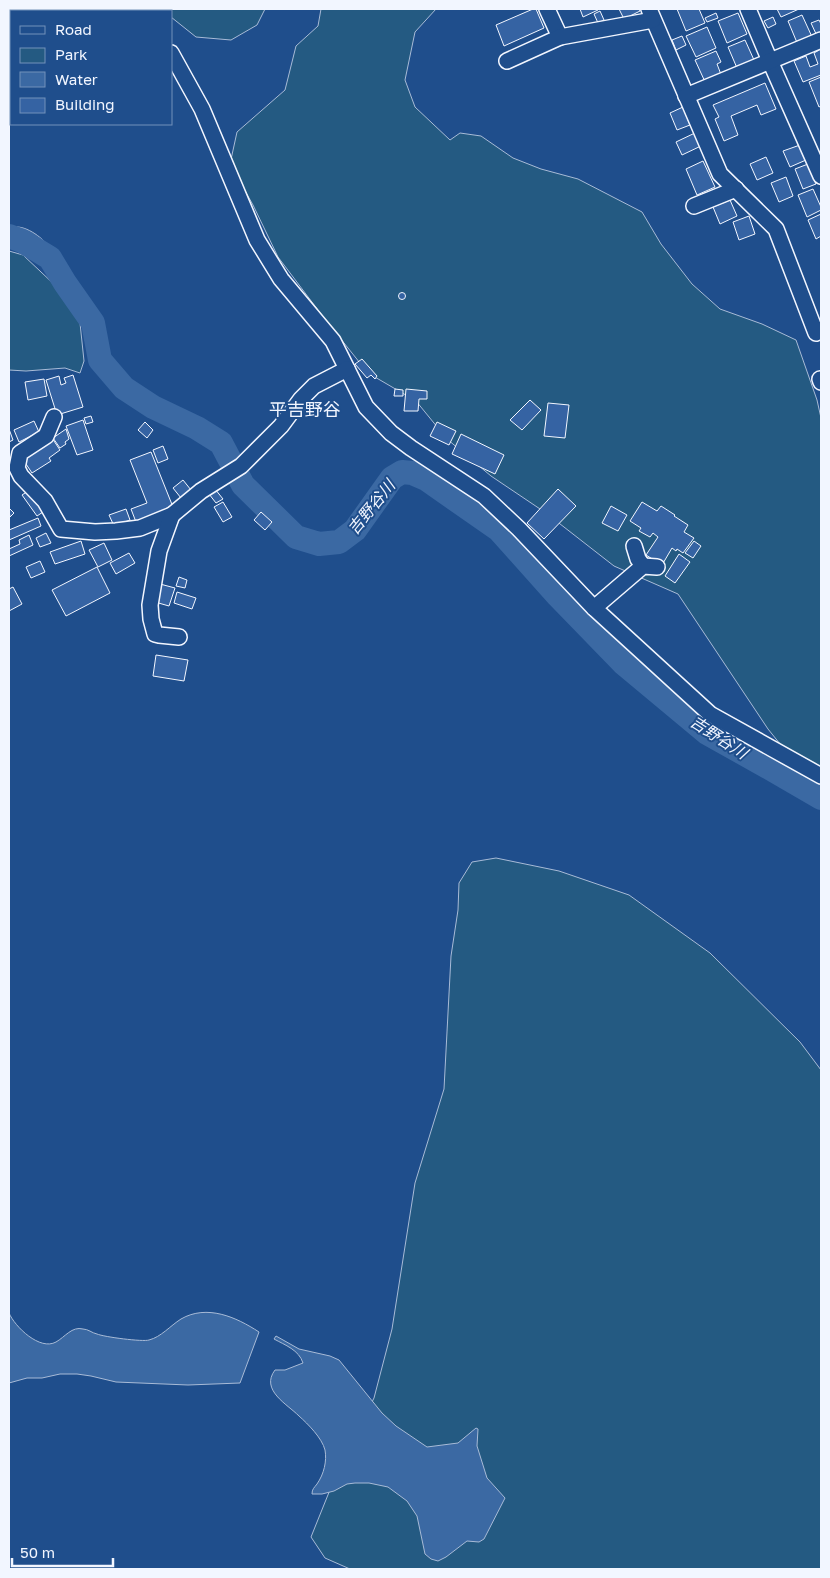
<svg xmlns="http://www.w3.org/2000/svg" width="830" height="1578" font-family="'Golos Text','Noto Sans JP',sans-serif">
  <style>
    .green { fill: #245a82; stroke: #a8bbd7 }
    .water { fill: #3b69a3; stroke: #a8bbd7 }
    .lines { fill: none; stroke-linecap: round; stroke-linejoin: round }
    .river { stroke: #3b69a3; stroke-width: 24 }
    .building { fill: #3563a3; stroke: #f2f6ff }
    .minor-casing { stroke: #f2f6ff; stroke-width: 18 }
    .minor { stroke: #1f4e8c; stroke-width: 15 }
    .labels { text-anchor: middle; stroke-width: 4; stroke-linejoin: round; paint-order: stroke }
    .water-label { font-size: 16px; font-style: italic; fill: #f2f6ff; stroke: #1f4e8c }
    .quarter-label { font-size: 18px; fill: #f2f6ff; stroke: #1f4e8c }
  </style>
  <rect width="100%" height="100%" fill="#1f4e8c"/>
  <!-- green -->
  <g class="green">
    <path d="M164 9H265L257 25 231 40 196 37 171 17V11H165Z"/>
    <path d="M321 9H436L415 32 405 80 415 107 450 140 460 133 481 136 513 158 541 169 578 179 642 212 661 244 692 284 720 309 762 324 796 340 817 400 821 418V795L768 729 678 594 614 566 546 513 491 476 447 439 416 401 368 373 324 318 278 257 253 205 230 164 237 132 285 90 296 46 318 26Z"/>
    <path d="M9 251 23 255 58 288 80 323 84 361 80 373 65 368 26 371 9 370Z"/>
    <path d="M496 858 559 871 629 895 710 953 800 1042 821 1070V1569H350L325 1558 311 1537 342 1460 374 1398 392 1329 415 1183 444 1089 451 956 458 910 459 883 472 862Z"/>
  </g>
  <!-- water -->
  <g class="water">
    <path d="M17 227C29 227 48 241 52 253 53 255 53 258 53 261L48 269 42 255 9 241V228L15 229Z"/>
    <path d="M9 1313C15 1327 40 1351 56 1342 65 1337 72 1326 83 1329 88 1329 92 1333 97 1334 104 1337 143 1342 149 1340 161 1337 170 1326 181 1319 207 1304 236 1317 259 1332L240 1383 188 1385 116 1382 91 1376 77 1374H60L42 1378H27L9 1383Z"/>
    <path d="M276 1336 299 1349 330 1356 339 1360 382 1413 396 1426 427 1447 458 1443 476 1428 478 1429 477 1446 487 1478 505 1498 484 1539 479 1542 467 1541 446 1557 438 1561 431 1559 425 1554 417 1516 407 1501 388 1487 369 1483H355L347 1484 334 1491 322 1494H312C312 1489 314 1488 317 1484 324 1474 327 1461 325 1450 322 1438 308 1424 299 1416 287 1404 260 1390 275 1370H285L303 1363C299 1350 285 1345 274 1339Z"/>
  </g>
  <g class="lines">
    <!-- river -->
    <path class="river" d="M9 236 22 241 50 258 65 283 93 323 100 360 124 388 153 407 197 428 221 443 243 485 296 537 319 544 339 542 355 530 392 478 402 472 412 473 426 479 499 530 558 596 623 663 707 733 773 770 821 798"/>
  </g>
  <!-- building -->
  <g class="building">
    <path d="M533 9H536L544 28 504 46 496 25Z"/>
    <path d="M580 9H597L598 10 583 17Z"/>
    <path d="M619 9H639L640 11 624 19Z"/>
    <path d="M677 9H699L705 23 686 31Z"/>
    <path d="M777 9H799L781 17Z"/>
    <path d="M600 11 604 20 598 23 594 14Z"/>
    <path d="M716 13 718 18 707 22 705 18Z"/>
    <path d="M738 13 747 34 727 43 718 21Z"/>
    <path d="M802 15 813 39 798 45 788 21Z"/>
    <path d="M773 17 776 24 768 28 764 21Z"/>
    <path d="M819 20 821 24V34L817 36 811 23Z"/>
    <path d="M707 27 716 48 696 57 686 36Z"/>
    <path d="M682 36 686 45 676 50 672 40Z"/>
    <path d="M745 40 754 60 737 68 728 47Z"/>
    <path d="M821 49V75L803 82 794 61 806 56 810 67 818 64 814 53Z"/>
    <path d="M716 51 721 62 717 64 722 77 706 84 695 60Z"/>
    <path d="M821 77V106L819 107 809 82Z"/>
    <path d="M765 83 776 109 761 115 757 105 731 116 738 135 724 141 715 119 719 117 713 105Z"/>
    <path d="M683 107 690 125 677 130 670 113Z"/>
    <path d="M697 132 703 145 682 155 676 142Z"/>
    <path d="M800 145 806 160 790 167 783 151Z"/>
    <path d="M766 157 773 173 757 180 750 164Z"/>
    <path d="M703 161 715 187 697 195 686 169Z"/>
    <path d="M808 164 816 184 803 189 795 169Z"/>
    <path d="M786 177 793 196 779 202 771 183Z"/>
    <path d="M813 189 821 207V210L807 217 798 195Z"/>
    <path d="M730 200 737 216 720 224 713 207Z"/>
    <path d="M821 214V236L816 239 808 220Z"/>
    <path d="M749 216 755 234 739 240 733 222Z"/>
    <circle cx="402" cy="296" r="3.5"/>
    <path d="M362 359 377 376 375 379 371 375 367 378 355 364Z"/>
    <path d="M73 375 83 407 57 415 46 380 59 376 61 385 66 383 64 378Z"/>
    <path d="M44 379 47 396 28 400 25 382Z"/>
    <path d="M395 389 403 390V396H394Z"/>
    <path d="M406 389 427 391V399H419L418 411H404Z"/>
    <path d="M530 400 541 410 522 430 510 420Z"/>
    <path d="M548 403 569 405 565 438 544 436Z"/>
    <path d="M91 416 93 422 86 424 84 418Z"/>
    <path d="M83 420 93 450 77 455 66 426Z"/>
    <path d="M34 421 39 432 19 442 14 430Z"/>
    <path d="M145 422 153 430 147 438 138 430Z"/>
    <path d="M437 422 456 431 449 445 430 436Z"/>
    <path d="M9 429 13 440 9 442Z"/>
    <path d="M66 429 69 439 65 442 66 444 60 448 53 438Z"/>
    <path d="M461 434 504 455 495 474 452 454Z"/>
    <path d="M52 438 60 450 49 458 51 461 32 473 22 458Z"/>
    <path d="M163 446 168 459 158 463 153 450Z"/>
    <path d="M151 452 173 507 136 522 131 509 147 503 130 460Z"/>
    <path d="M183 480 191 490 181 498 173 488Z"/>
    <path d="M215 489 223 499 216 503 209 494Z"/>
    <path d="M558 489 576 506 544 539 527 523Z"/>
    <path d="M28 491 43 512 37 516 22 495Z"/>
    <path d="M223 502 232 517 223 522 214 507Z"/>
    <path d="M642 502 657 511 661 506 675 515 674 516 688 525 684 532 694 538 683 553 677 549 676 551 672 548 662 565 646 555 658 537 653 533 650 537 639 531 641 528 630 521Z"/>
    <path d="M611 506 627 515 618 531 602 523Z"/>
    <path d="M10 509 14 513 10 517 9 510Z"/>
    <path d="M126 509 130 520 114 526 109 515Z"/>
    <path d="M261 512 272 522 265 530 254 520Z"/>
    <path d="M38 518 41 526 9 540V530Z"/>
    <path d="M46 533 51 543 40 547 36 538Z"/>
    <path d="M29 535 33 545 9 556V549L20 544 19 540Z"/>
    <path d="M81 541 85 554 55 564 50 552Z"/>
    <path d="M694 541 701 546 693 558 685 553Z"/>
    <path d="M104 543 112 560 98 567 89 550Z"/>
    <path d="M129 553 135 563 116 574 110 563Z"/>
    <path d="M679 554 690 562 675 583 665 576Z"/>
    <path d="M40 561 45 572 31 578 26 567Z"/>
    <path d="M97 567 110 593 66 616 52 590Z"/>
    <path d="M179 577 187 580 185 588 176 586Z"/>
    <path d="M160 584 175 588 169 606 155 602Z"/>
    <path d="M13 587 22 604 9 611V589Z"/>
    <path d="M177 592 196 598 192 609 174 603Z"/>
    <path d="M156 655 188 660 184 681 153 676Z"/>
  </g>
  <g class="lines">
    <!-- minor casing -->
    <g class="minor-casing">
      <g id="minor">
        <path d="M148 9 149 11"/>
        <path d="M547 9 560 37"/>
        <path d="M649 9 720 174 776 229 816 333 821 330"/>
        <path d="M748 9 770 61 821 176"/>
        <path d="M171 53 202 109 257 240 281 279 333 341 366 407 391 433 411 448 484 496 519 529 594 608 710 714 821 776"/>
        <path d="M507 61 560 37 653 20"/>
        <path d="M686 96 821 40"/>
        <path d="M694 206 736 189"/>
        <path d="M821 379H820L821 382"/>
        <path d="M54 417 46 436 20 453 17 468 21 476 45 501 61 529 95 532 116 531 140 528 172 515 201 491 241 466 281 426 301 399 314 386 347 369"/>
        <path d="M172 515 159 551 150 605 151 619 155 634 159 635 179 637"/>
        <path d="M634 546 638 559 643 566"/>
        <path d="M594 608 643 566 657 567"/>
      </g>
    </g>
    <!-- minor -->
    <use href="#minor" class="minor"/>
  </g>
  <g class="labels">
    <!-- water labels -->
    <g class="water-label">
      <text transform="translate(371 507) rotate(-51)" y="6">吉野谷川</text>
      <text transform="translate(719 737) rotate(33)" y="6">吉野谷川</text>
    </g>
    <!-- quarter labels -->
    <g class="quarter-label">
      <text x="305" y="416">平吉野谷</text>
    </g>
  </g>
  <!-- border -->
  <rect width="830" height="1578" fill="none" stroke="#f2f6ff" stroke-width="20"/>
  <!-- legend -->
  <rect x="10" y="10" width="162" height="115" fill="#1f4e8c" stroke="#7391ba"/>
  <rect x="20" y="26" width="25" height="8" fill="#1f4e8c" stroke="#7391ba"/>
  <text x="55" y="35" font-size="15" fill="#f2f6ff">Road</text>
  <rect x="20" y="48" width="25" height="15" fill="#245a82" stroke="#7391ba"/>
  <text x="55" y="60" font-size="15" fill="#f2f6ff">Park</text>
  <rect x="20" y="72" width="25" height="15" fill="#3b69a3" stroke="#7391ba"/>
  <text x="55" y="85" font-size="15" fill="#f2f6ff">Water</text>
  <rect x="20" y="98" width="25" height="15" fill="#3563a3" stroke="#7391ba"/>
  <text x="55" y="110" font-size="15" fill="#f2f6ff">Building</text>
  <!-- scale -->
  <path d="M12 1558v8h101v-8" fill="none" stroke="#f2f6ff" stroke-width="2.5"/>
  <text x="20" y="1558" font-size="15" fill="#f2f6ff" stroke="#1f4e8c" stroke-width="4" paint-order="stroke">50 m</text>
</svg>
